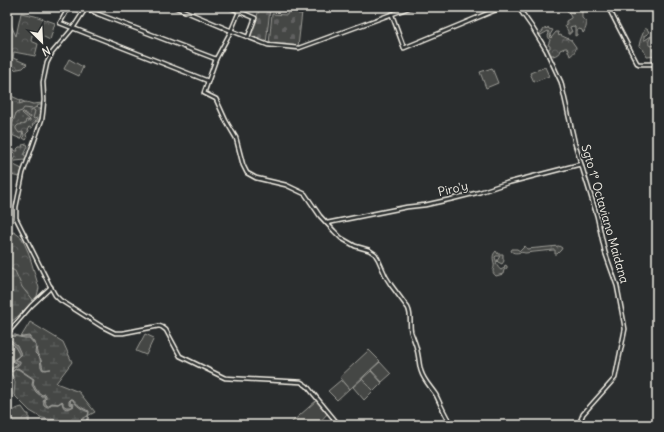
<svg xmlns="http://www.w3.org/2000/svg" width="664" height="432" font-family="Delius,sans-serif">
  <style>
    .grass { fill: url(#grass-dots); stroke: #9c9c96 }
    .forest { fill: url(#forest-crowns); stroke: #9c9c96 }
    .wetland { fill: url(#wetland-marsh); stroke: #9c9c96 }
    .cemetery { fill: url(#cemetery-stones); stroke: #9c9c96 }
    .park { fill: #444645; stroke: #9c9c96 }
    .water { fill: #676866; stroke: #9f9f9a }
    .lines { fill: none; stroke-linecap: round; stroke-linejoin: round }
    .secondary-casing { stroke: #f4f1e8; stroke-width: 5.5 }
    .secondary { stroke: #2a2d2e; stroke-width: 2.5 }
    .labels { text-anchor: middle; stroke-width: 3; stroke-linejoin: round; paint-order: stroke }
    .street-label { font-size: 12px; fill: #f4f1e8; stroke: #2a2d2e }
  </style>
  <defs>
    <pattern id="grass-dots" width="8" height="8" patternUnits="userSpaceOnUse"><rect width="8" height="8" fill="#444645"/><path d="M2 2h.1M6 6h.1" fill="none" stroke="#606160" stroke-width="1.8" stroke-linecap="round"/></pattern>
    <pattern id="forest-crowns" width="20" height="18" patternUnits="userSpaceOnUse"><rect width="20" height="18" fill="#444645"/><path d="M2 6a3 3 0 1 1 6 0M12 15a3 3 0 1 1 6 0" fill="none" stroke="#606160"/></pattern>
    <pattern id="wetland-marsh" width="20" height="14" patternUnits="userSpaceOnUse"><rect width="20" height="14" fill="#444645"/><path d="M1 5h8M5 5V1M11 12h8M15 12V8" fill="none" stroke="#606160"/></pattern>
    <pattern id="cemetery-stones" width="16" height="16" patternUnits="userSpaceOnUse"><rect width="16" height="16" fill="#444645"/><path d="M2 7V4a2 2 0 0 1 4 0v3zM10 15v-3a2 2 0 0 1 4 0v3z" fill="#606160"/></pattern>
  </defs>
  <rect width="100%" height="100%" fill="#2a2d2e"/>
  <filter id="ink" filterUnits="userSpaceOnUse"><feTurbulence type="fractalNoise" baseFrequency=".025" numOctaves="2"/><feDisplacementMap in="SourceGraphic" scale="8" xChannelSelector="R" yChannelSelector="G"/><feConvolveMatrix kernelMatrix="1 2 1 2 8 2 1 2 1" color-interpolation-filters="sRGB"/></filter>
  <g filter="url(#ink)">
    <!-- grass -->
    <path class="grass" d="M20 100 42 110 39 122 26 120 21 139 7 133V126L11 127Z"/>
    <!-- forest -->
    <g class="forest">
      <path d="M565 7H582V18C588 23 587 25 584 32L583 33 582 30 579 29 577 30V35L575 36V27L573 26 570 27 572 32H570V34H568V31L565 26 566 25V21L571 18V17Z"/>
      <path d="M21 13 35 16 55 23 50 40 40 35H32L31 41 38 44 35 56 14 52 13 58 27 64 23 68 7 71V23H10L16 36Z"/>
      <path d="M548 27 549 29 553 30 550 35 551 38 556 32H558L559 36 560 35 571 40 576 47C576 51 573 54 570 56L567 48H565L560 50C559 54 557 55 553 56L554 55H549L547 50 550 48V46L548 45 550 40 548 36 549 33 548 31 541 35 539 34 542 32 544 29 548 28Z"/>
      <path d="M645 28 648 30 649 33 644 36V40H645L651 36 649 41V45L651 46 654 45H656V49L654 50 653 51 655 52 657 51V56L647 57 643 49 639 46C640 39 643 34 645 28Z"/>
      <path d="M7 94 20 100 19 104 26 102 33 104 43 103V105H39L33 109 24 108 22 111 16 113 11 128 7 126Z"/>
      <path d="M32 110H34L35 111 33 118 34 119 37 118 38 119V120H36L35 123 32 125 33 126 32 128H31L29 127 28 128 29 131 26 134 27 139 26 140 23 138 24 135 23 132 19 133 16 129V127L18 125C22 124 26 126 28 121H30V120L22 113 23 112H24L25 114 31 118 30 113Z"/>
      <path d="M27 144 28 147 24 155 27 157 26 160 15 161 14 165 22 169 21 174 19 177 7 174V165L10 164 15 157V153L7 150V146L16 151H18L17 149 19 147H23L22 145Z"/>
      <path d="M14 232 22 238 29 254 39 288 37 296 24 311 18 317 12 313 9 318 10 323 7 326V243L10 242 7 234Z"/>
      <path d="M525 246 527 249 559 246 562 248 561 250 557 254H555V250H553L525 253C520 251 515 255 511 251L512 249H517L520 251Z"/>
      <path d="M496 251 498 254H503V258L504 261 502 264 498 262 497 261 500 256H496L495 257C497 262 496 267 501 270L504 268 505 265 507 266V268L504 270 503 274 496 276C490 271 495 269 494 264 493 258 492 255 496 251Z"/>
      <path d="M22 407 27 414H29V425H7C7 416 12 409 22 407Z"/>
    </g>
    <!-- wetland -->
    <g class="wetland">
      <path d="M7 267 15 271 22 287 33 301 15 319 7 324Z"/>
      <path d="M30 322 63 342 72 362 56 383 79 392 95 412 71 425H62L55 420 42 418 30 411 14 395 15 383 14 378 7 369V351L10 347 7 343V336L15 335 21 337Z"/>
    </g>
    <!-- cemetery -->
    <g class="cemetery">
      <path d="M260 7H266L270 9 266 44 249 37 255 22Z"/>
      <path d="M288 11 302 12 298 47 269 44 272 14 287 15Z"/>
    </g>
    <!-- park -->
    <g class="park">
      <path d="M69 59 83 67 79 76 64 69Z"/>
      <path d="M545 67 549 76 534 82 530 73Z"/>
      <path d="M492 68 498 83 486 88 480 72Z"/>
      <path d="M145 334 154 338 146 355 136 351Z"/>
      <path d="M369 350 380 361 350 389 340 377Z"/>
      <path d="M380 362 391 374 382 382 371 370Z"/>
      <path d="M371 371 382 383 374 391 362 379Z"/>
      <path d="M362 379 373 391 364 400 353 387Z"/>
      <path d="M341 380 349 389 337 400 328 391Z"/>
      <path d="M317 400 328 413 317 425H293L291 423Z"/>
    </g>
    <!-- water -->
    <path class="water" d="M15 335 22 337 29 336 36 345 37 353 41 360 43 369 46 370 50 369H51L43 370 41 367 40 358 35 353 36 346 29 338C23 339 17 335 10 337L8 338 17 345 21 354 15 360 20 361V363C18 367 15 366 11 370V371H13L15 369 18 368 34 379 33 384 37 391 42 395 45 394 46 395V398L44 400 47 406 52 403 58 404 62 401 63 402V405L66 407H72L73 405 69 404V401L71 399H73C76 404 83 409 89 411L88 421V425H86V422L89 412C84 411 75 405 73 400L71 399 70 403 73 404 74 406C68 410 63 411 62 402L58 404H51L49 407H47L44 405 43 401 45 396H41L36 392 32 385 33 379 18 369H16C13 371 13 373 10 371L9 370 14 366 18 364 17 363 14 362 13 360 19 356V354L14 345 8 341 7 336 8 337Z"/>
    <g class="lines">
      <!-- secondary casing -->
      <g class="secondary-casing">
        <g id="secondary">
          <path d="M69 7 60 23 208 81"/>
          <path d="M70 7 84 11"/>
          <path d="M175 7 227 29 268 45 299 48 411 7"/>
          <path d="M229 7 255 18 248 37"/>
          <path d="M241 7 231 31 216 59 204 93 216 99 226 121 236 138 243 165 247 173 256 178 286 185 305 194 320 216 334 231 341 238 355 246 369 250 375 254 378 259 386 277 391 285 408 308C412 316 409 324 411 332 413 338 416 344 417 350 419 357 419 365 421 371 424 381 431 387 436 395 441 405 445 416 452 425"/>
          <path d="M518 7 532 27 546 50 561 82 575 144 597 216 605 252 617 286 624 323 625 329 615 378 583 414 581 419V425"/>
          <path d="M608 7 637 63 639 64H657"/>
          <path d="M392 15 404 48 503 7"/>
          <path d="M216 59 98 14 86 8 73 28 52 53 47 63 43 82 44 100 43 111 42 119 23 173 16 207V218L49 284 55 295 60 300 101 326 115 333H123L159 326 162 327 166 330 180 356 225 378 301 382 307 386 339 425"/>
          <path d="M327 223 407 207 425 205 452 199 480 192 507 183 581 164"/>
          <path d="M7 334 31 306 51 287"/>
        </g>
      </g>
      <!-- secondary -->
      <use href="#secondary" class="secondary"/>
    </g>
  </g>
  <g class="labels">
    <!-- street labels -->
    <g class="street-label">
      <text transform="translate(453 189) rotate(-13)" y="4">Piro'y</text>
      <text transform="translate(605 214) rotate(74)" y="4">Sgto 1° Octaviano Maidana</text>
    </g>
  </g>
  <!-- margin -->
  <rect width="664" height="432" fill="none" stroke="#2a2d2e" stroke-width="24"/>
  <rect x="12" y="12" width="640" height="408" fill="none" stroke="#f4f1e8" stroke-width="1.5" filter="url(#ink)"/>
  <!-- north arrow -->
  <g transform="translate(42 42) rotate(156)" stroke="#2a2d2e" stroke-width="3" paint-order="stroke">
  <path d="M0-3L7 15L0 10L-7 15Z" fill="#f4f1e8"/>
  <text y="-6" font-size="11" font-weight="bold" text-anchor="middle" fill="#f4f1e8">N</text>
  </g>
</svg>
